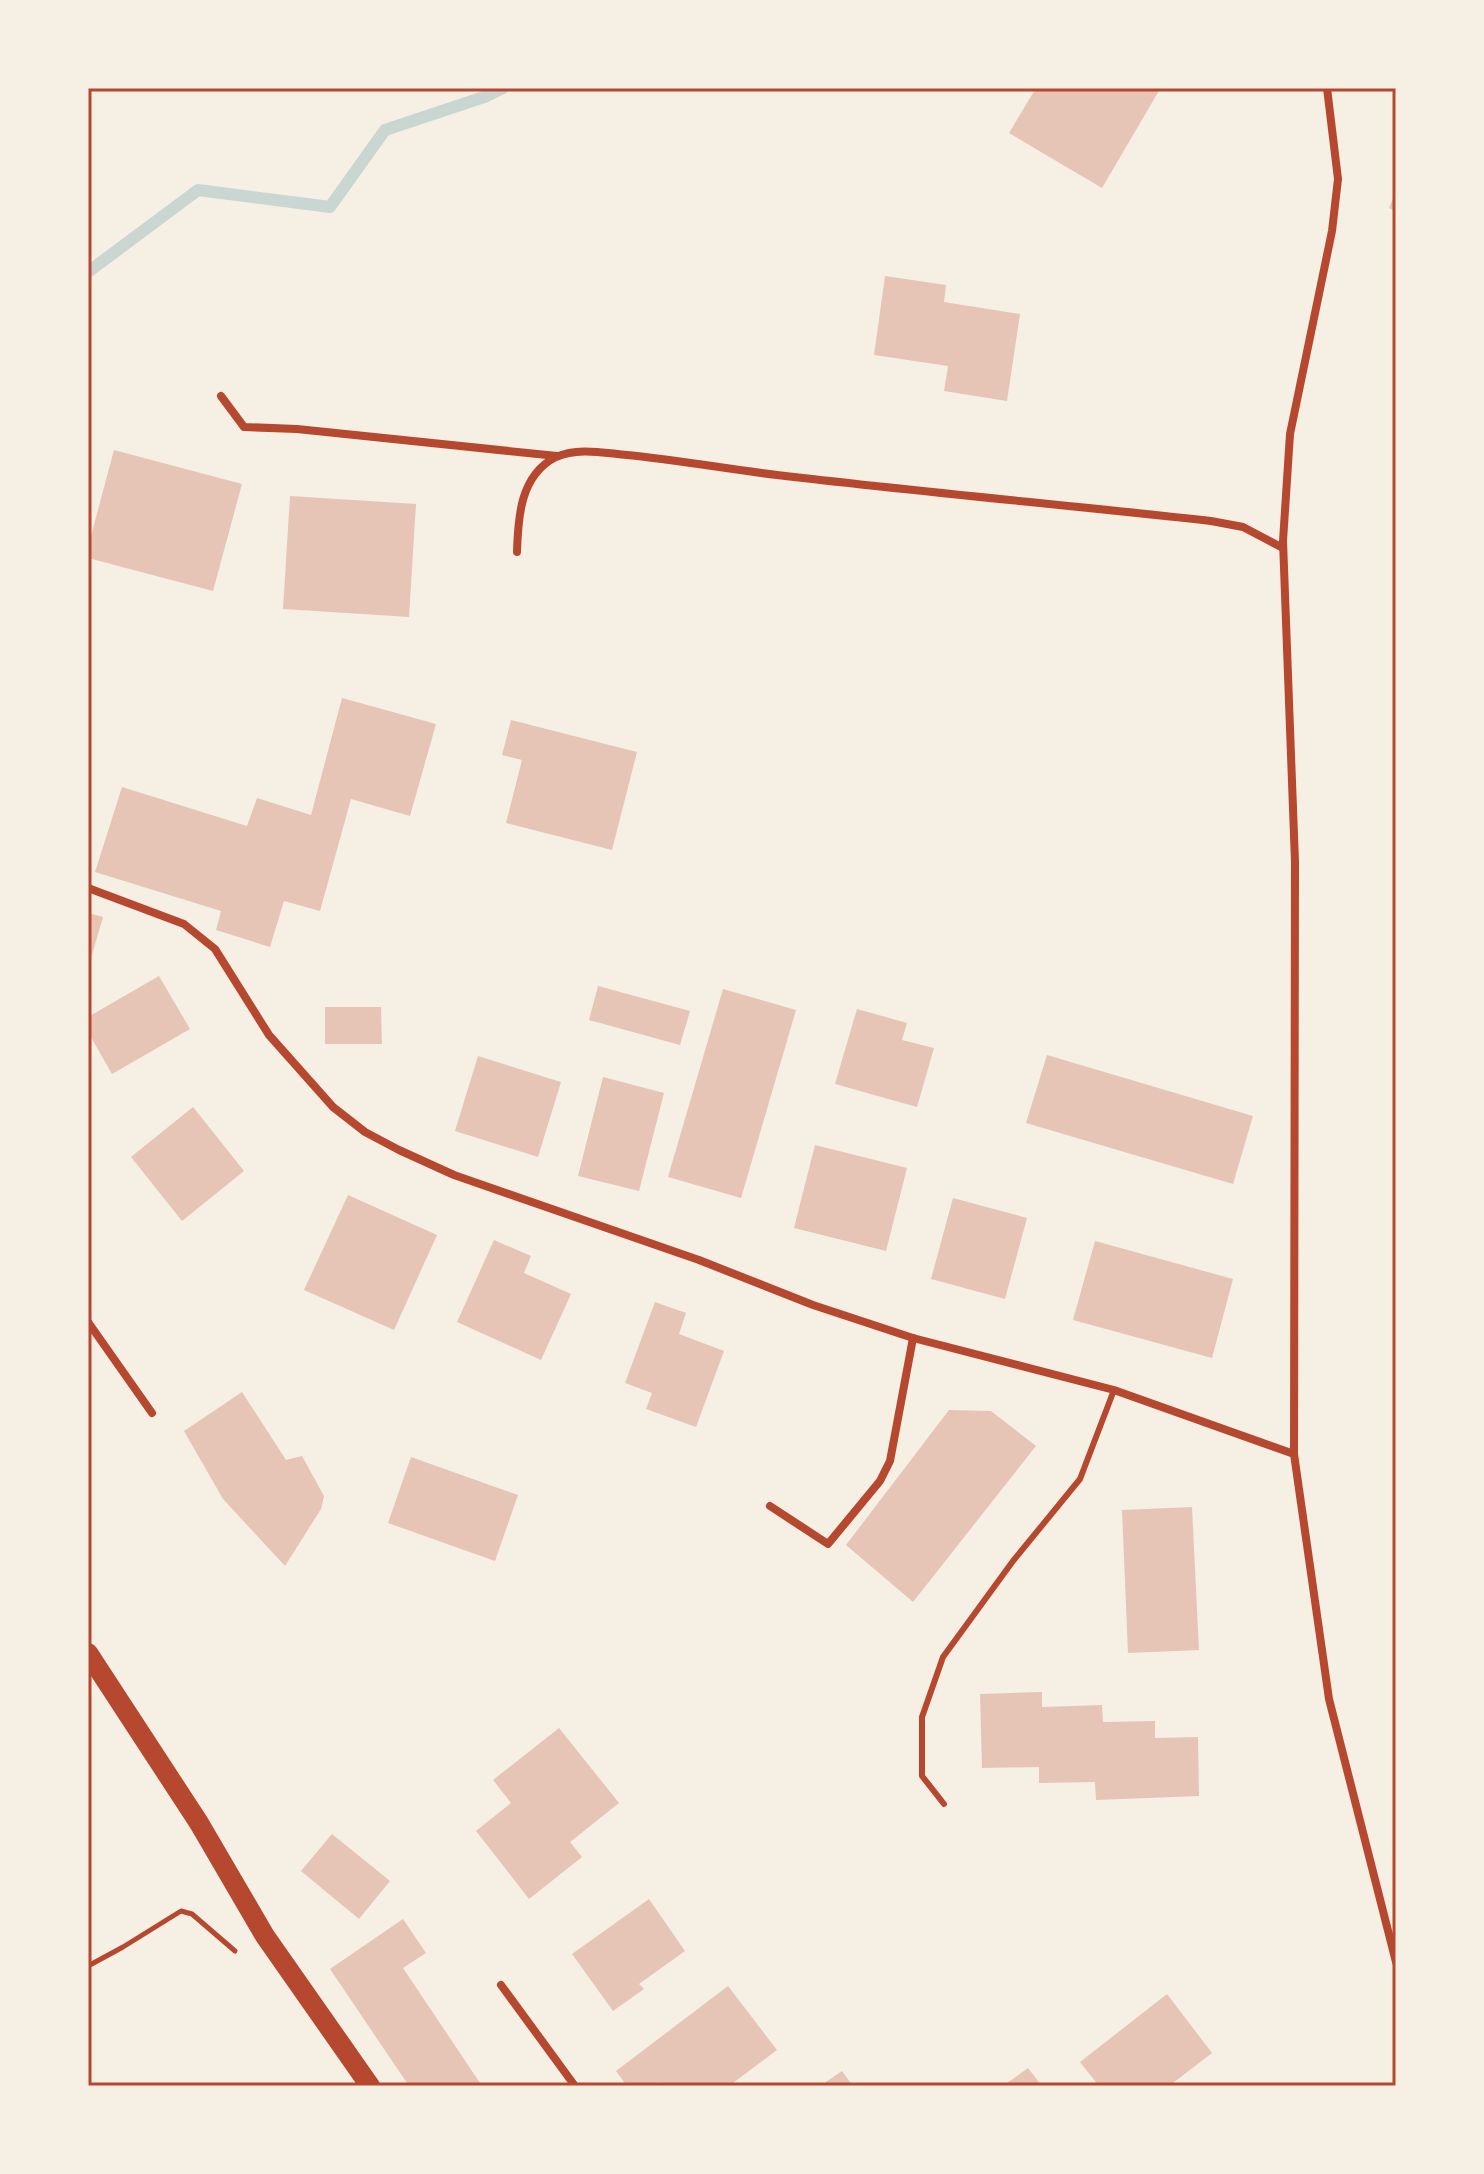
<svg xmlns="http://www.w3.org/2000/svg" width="1484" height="2174" font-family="'Noto Sans',sans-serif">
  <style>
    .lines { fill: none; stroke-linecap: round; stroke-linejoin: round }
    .stream { stroke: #c9d6d2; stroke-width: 12 }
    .building { fill: #e6c5b7 }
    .path { stroke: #b5482f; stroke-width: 5 }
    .service { stroke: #b5482f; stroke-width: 6 }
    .minor { stroke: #b5482f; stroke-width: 8 }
    .primary { stroke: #b5482f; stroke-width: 20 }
    .neatline { fill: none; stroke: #b5482f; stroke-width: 3 }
  </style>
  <rect width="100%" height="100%" fill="#f6efe4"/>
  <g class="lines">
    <!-- stream -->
    <path class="stream" d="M88 272 198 190 330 207 385 130 487 96 503 88"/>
  </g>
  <!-- building -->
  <g class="building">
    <path d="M1036 88H1158L1160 89 1102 188 1009 133Z"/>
    <path d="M1396 191V211L1389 208Z"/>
    <path d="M885 276 946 285 944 302 1020 314 1007 401 944 391 948 366 874 355Z"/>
    <path d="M114 450 242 484 213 591 88 558V547Z"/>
    <path d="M290 496 416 504 409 617 283 609Z"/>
    <path d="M342 698 436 724 410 816 351 799 320 911 284 901 270 947 216 930 221 911 95 872 122 787 247 826 257 798 311 815Z"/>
    <path d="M511 720 637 752 612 850 506 823 522 760 502 755Z"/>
    <path d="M88 913 103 917 89 965 88 964Z"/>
    <path d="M159 976 190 1029 112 1074 88 1032V1017Z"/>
    <path d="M598 986 690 1011 680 1045 589 1020Z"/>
    <path d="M723 989 796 1010 741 1198 668 1177Z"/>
    <path d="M325 1007H381L382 1044H325Z"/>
    <path d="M857 1009 907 1023 902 1040 934 1048 917 1107 835 1084Z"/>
    <path d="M1047 1055 1253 1116 1233 1184 1026 1123Z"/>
    <path d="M478 1056 561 1082 538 1157 455 1131Z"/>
    <path d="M603 1077 664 1093 639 1191 578 1176Z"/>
    <path d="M193 1107 244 1171 182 1221 131 1157Z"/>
    <path d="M815 1145 907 1168 886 1251 794 1228Z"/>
    <path d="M348 1195 437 1235 394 1330 304 1290Z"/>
    <path d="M953 1198 1027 1218 1005 1299 931 1279Z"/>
    <path d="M494 1240 531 1256 524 1273 571 1294 541 1360 457 1322Z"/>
    <path d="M1095 1241 1233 1279 1212 1358 1073 1320Z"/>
    <path d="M655 1302 686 1313 679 1334 724 1351 696 1427 646 1409 652 1393 625 1383Z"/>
    <path d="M242 1392 286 1460 302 1456 324 1496 321 1509 285 1566 223 1499 184 1431Z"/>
    <path d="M949 1410 991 1411 1036 1446 913 1602 846 1545Z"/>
    <path d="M411 1457 518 1495 495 1561 388 1523Z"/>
    <path d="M1192 1507 1199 1650 1128 1653 1122 1510Z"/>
    <path d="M1042 1692V1707L1102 1705 1103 1722 1155 1721V1738L1198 1737 1199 1796 1096 1800 1095 1782 1039 1783V1767L982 1768 980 1694Z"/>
    <path d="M559 1728 619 1803 570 1842 582 1857 529 1899 476 1831 511 1803 493 1780Z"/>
    <path d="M332 1834 390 1881 359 1919 301 1871Z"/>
    <path d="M649 1899 685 1951 639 1984 644 1989 613 2011 572 1954Z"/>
    <path d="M403 1919 426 1953 403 1968 482 2086H409L330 1969Z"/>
    <path d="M728 1986 777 2050 729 2086H661L658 2082 653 2086H627L616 2071Z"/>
    <path d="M1167 1994 1212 2053 1169 2086H1099L1080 2062Z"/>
    <path d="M1028 2068 1042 2086H1003Z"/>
    <path d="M842 2071 853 2086H820Z"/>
  </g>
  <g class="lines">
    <!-- path -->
    <path class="path" d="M88 1966 123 1947 181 1911 192 1914 235 1951"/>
    <!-- service -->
    <path class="service" d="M944 1804 922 1776V1717L943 1657 1013 1561 1080 1479 1114 1390"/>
    <!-- minor -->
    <g class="minor">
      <path d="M1327 88 1338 179 1332 231 1290 434 1283 541 1295 862 1294 1454 1329 1699 1396 1962"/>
      <path d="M221 396 244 427 297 429 557 456"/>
      <path d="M517 552C518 518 520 475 556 457 578 447 604 453 627 455 678 460 727 469 777 475 921 492 1066 505 1211 521L1243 527 1283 548"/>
      <path d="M88 888 184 924 215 949 269 1035 333 1107 365 1132 399 1150 454 1175 699 1260 813 1305 913 1338 1114 1390 1294 1454"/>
      <path d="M88 1322 152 1413"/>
      <path d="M770 1506 828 1544 880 1481 890 1461 913 1338"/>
      <path d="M501 1985 575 2086"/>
    </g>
    <!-- primary -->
    <path class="primary" d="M88 1653 199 1823 265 1936 370 2086"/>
  </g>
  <!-- border -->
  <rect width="1484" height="2174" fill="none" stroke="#f6efe4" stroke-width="180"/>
  <rect x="90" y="90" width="1304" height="1994" class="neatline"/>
</svg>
